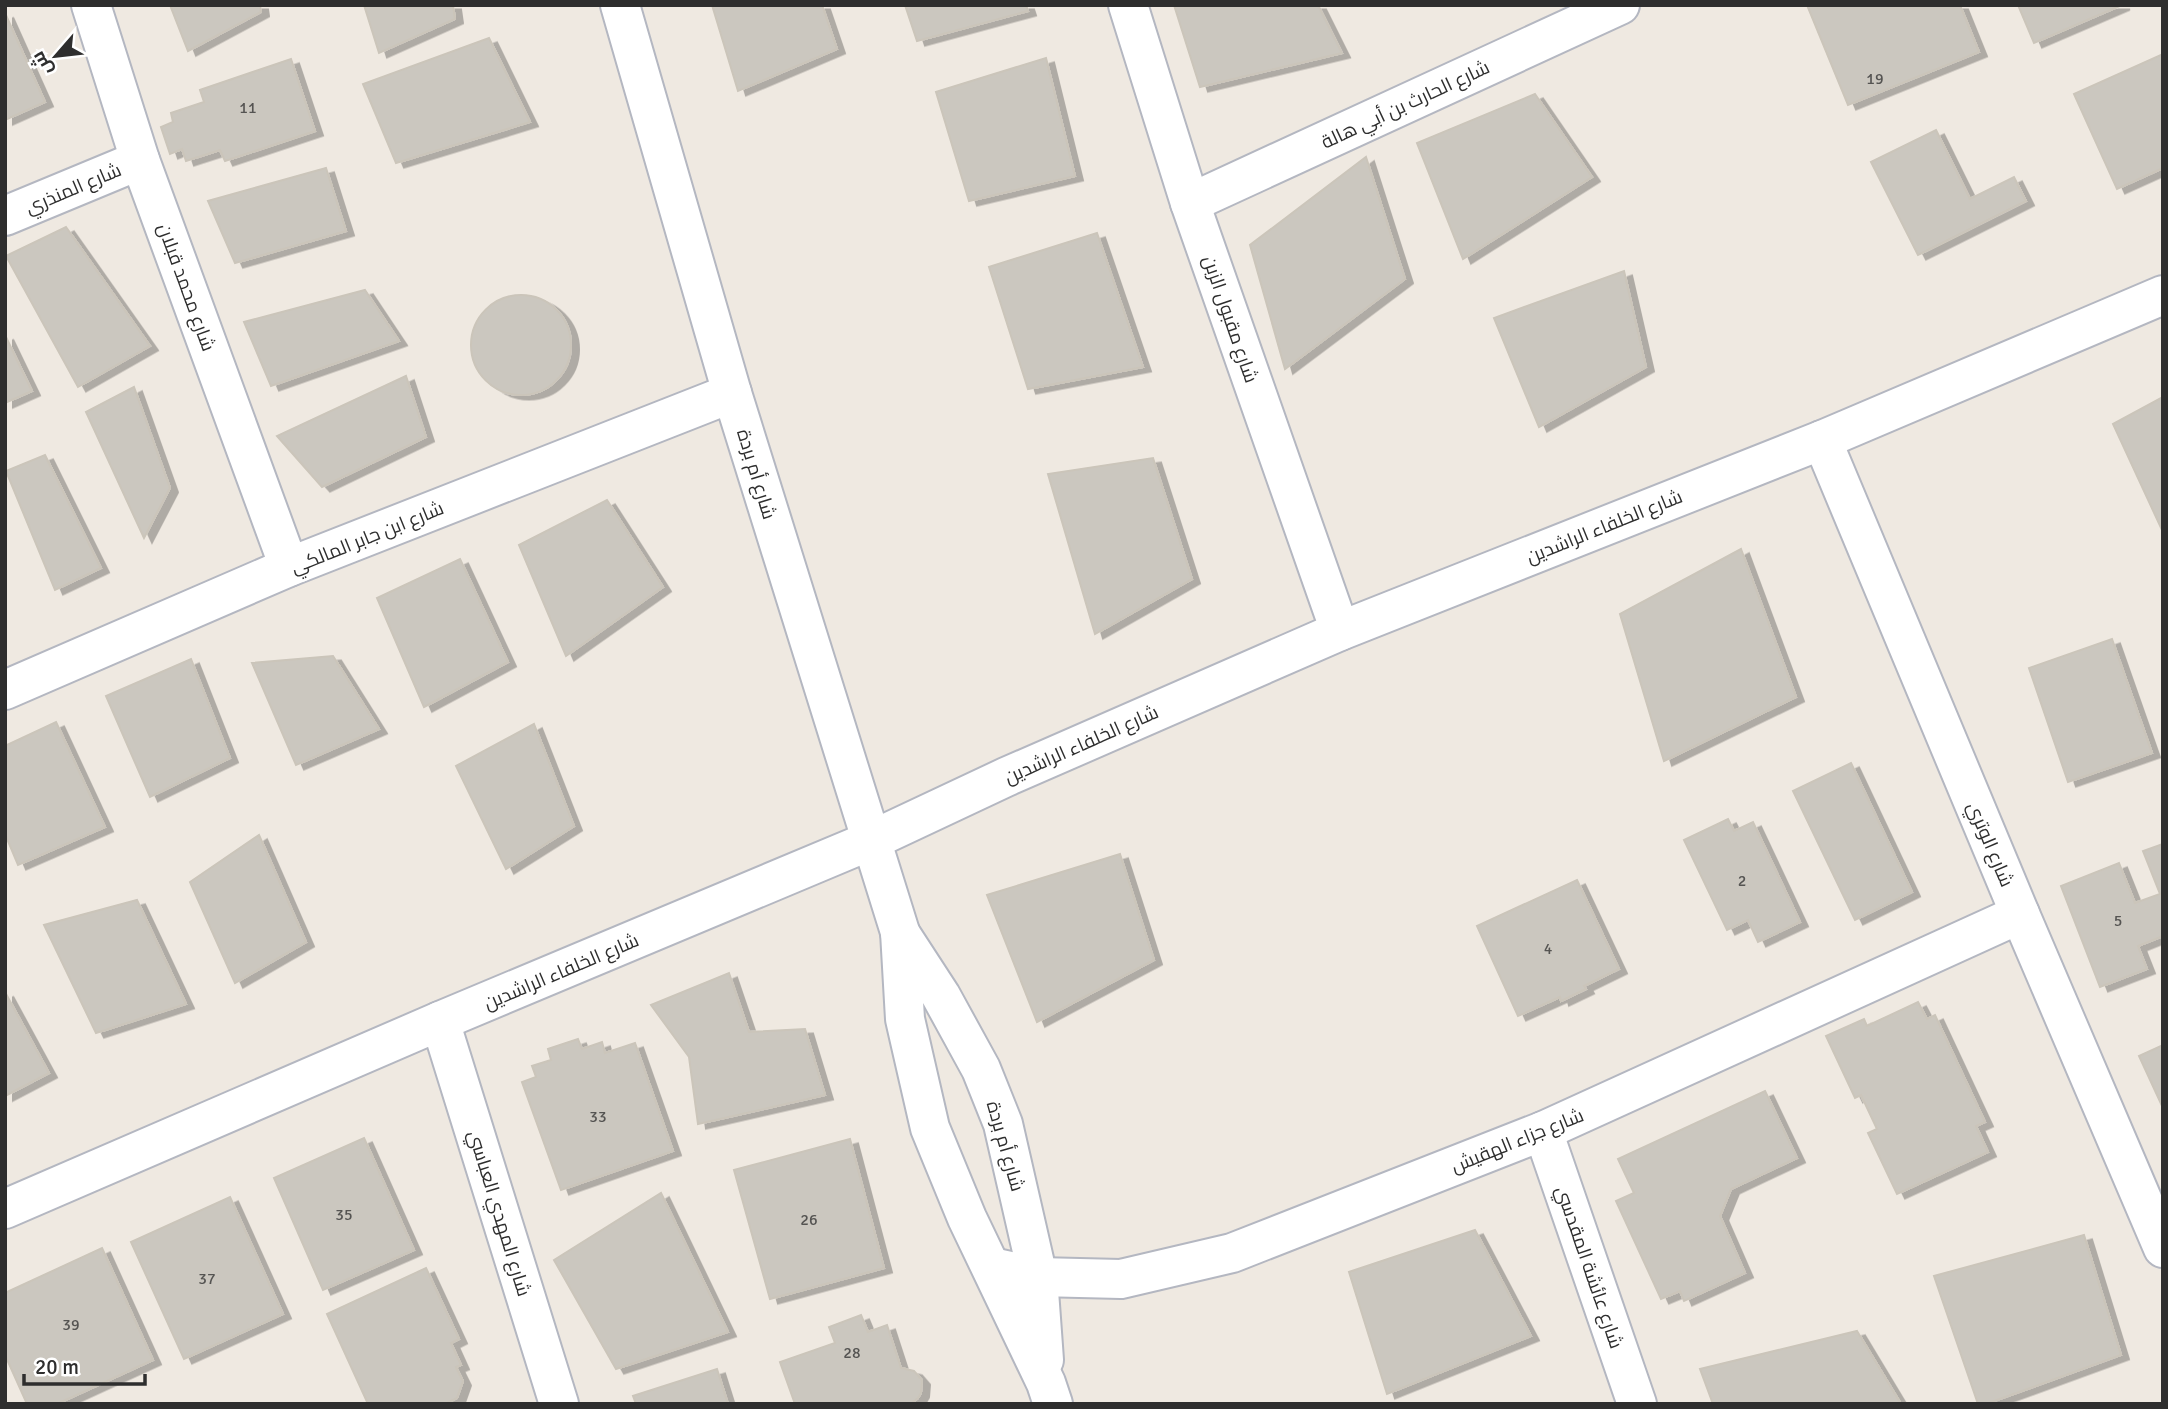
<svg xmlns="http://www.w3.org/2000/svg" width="2168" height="1409" font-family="Signika,Cairo,sans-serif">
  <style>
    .building { fill: #cbc7bf; stroke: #cbc5ba; stroke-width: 2; filter: url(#shadow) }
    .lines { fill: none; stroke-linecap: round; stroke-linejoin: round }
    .street-casing { stroke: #b4b7c1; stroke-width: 42 }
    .street { stroke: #fff; stroke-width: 38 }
    .labels { text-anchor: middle; stroke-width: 5; stroke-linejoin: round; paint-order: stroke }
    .number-label { font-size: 16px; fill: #555452 }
    .street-label { font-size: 19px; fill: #2e2e2e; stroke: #fff }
  </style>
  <defs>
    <filter id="shadow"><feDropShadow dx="8" dy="4.5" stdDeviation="0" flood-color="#0004"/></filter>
  </defs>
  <rect width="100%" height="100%" fill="#efe9e1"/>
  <!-- building -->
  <g class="building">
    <path d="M170 5H260L261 12 188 51Z"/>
    <path d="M364 5H453L455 19 379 53Z"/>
    <path d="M712 5H822L837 49 738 91Z"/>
    <path d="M905 5H1026L1028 11 917 41Z"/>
    <path d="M1174 5H1318L1342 53 1200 87Z"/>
    <path d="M1807 5H1960L1979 52 1848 105Z"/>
    <path d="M2018 5H2122L2034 43Z"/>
    <path d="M5 13 45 102 5 120Z"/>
    <path d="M489 38 530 122 396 163 363 84Z"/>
    <path d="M2163 54V168L2117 189 2074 94Z"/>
    <path d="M1046 58 1075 176 969 201 936 92Z"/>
    <path d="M291 59 315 131 225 161 220 150 186 161 182 149 170 154 161 127 173 122 171 113 204 102 200 90Z"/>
    <path d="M1535 94 1592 177 1463 259 1417 143Z"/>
    <path d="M1936 130 1970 199 2014 177 2026 201 1918 255 1871 162Z"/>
    <path d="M1366 157 1405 279 1285 369 1250 245Z"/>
    <path d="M326 168 346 231 235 263 208 201Z"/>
    <path d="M66 227 150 346 78 387 6 256Z"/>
    <path d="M1097 233 1143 367 1028 389 989 267Z"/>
    <path d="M1624 271 1646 367 1539 427 1494 318Z"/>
    <path d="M365 290 399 341 271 386 244 322Z"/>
    <circle cx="521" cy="345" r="50"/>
    <path d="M5 335 32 391 5 403Z"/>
    <path d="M406 376 426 437 322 487 277 436Z"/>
    <path d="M134 387 170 488 144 538 86 412Z"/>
    <path d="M2163 397V529L2162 530 2113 424Z"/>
    <path d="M45 455 101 568 55 590 6 471Z"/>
    <path d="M1153 458 1192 579 1095 634 1048 474Z"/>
    <path d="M607 500 663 587 566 656 519 545Z"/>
    <path d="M1741 549 1796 697 1664 761 1620 614Z"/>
    <path d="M460 559 508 662 424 707 377 598Z"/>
    <path d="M2112 639 2152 753 2068 782 2029 668Z"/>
    <path d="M333 656 379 729 296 765 252 663Z"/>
    <path d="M191 659 230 758 150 797 106 696Z"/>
    <path d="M56 722 105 827 18 865 5 834V746Z"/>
    <path d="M534 724 574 826 506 869 456 766Z"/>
    <path d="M1851 763 1912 892 1855 920 1793 791Z"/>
    <path d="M1728 819 1734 831 1753 822 1800 922 1758 942 1748 920 1727 930 1684 840Z"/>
    <path d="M259 835 306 942 235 983 190 882Z"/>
    <path d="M2163 844V936L2138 946 2147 969 2100 987 2061 886 2119 863 2135 903 2160 894 2143 851Z"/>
    <path d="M1120 854 1154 960 1037 1022 987 895Z"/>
    <path d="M1577 880 1619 969 1584 986 1586 989 1561 1001 1560 997 1518 1016 1477 926Z"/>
    <path d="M137 900 186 1004 96 1033 44 925Z"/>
    <path d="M729 973 749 1032 805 1029 825 1095 698 1124 689 1057 651 1005Z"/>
    <path d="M5 992 49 1073 5 1096Z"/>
    <path d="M1918 1002 1927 1019 1935 1015 1985 1122 1976 1126 1988 1152 1897 1194 1868 1133 1877 1129 1861 1095 1855 1098 1826 1036 1864 1019 1867 1026Z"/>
    <path d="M578 1039 582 1049 602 1042 605 1053 635 1043 673 1151 561 1190 522 1082 536 1077 532 1066 551 1060 548 1049Z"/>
    <path d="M2163 1045V1108L2139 1056Z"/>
    <path d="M1765 1091 1797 1158 1731 1189 1720 1216 1745 1273 1684 1301 1680 1291 1661 1299 1616 1201 1634 1193 1618 1159Z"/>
    <path d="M364 1138 414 1250 323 1290 274 1178Z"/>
    <path d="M850 1139 884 1268 770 1299 734 1170Z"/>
    <path d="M661 1193 728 1332 616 1369 554 1260Z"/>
    <path d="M230 1197 283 1314 184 1359 131 1242Z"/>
    <path d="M1475 1230 1531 1336 1387 1394 1349 1272Z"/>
    <path d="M2084 1235 2121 1355 1986 1404H1978L1934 1276Z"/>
    <path d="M102 1248 153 1360 57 1404H27L5 1355V1293Z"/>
    <path d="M426 1268 459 1339 451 1343 461 1365 456 1367 463 1381 457 1398 445 1404H368L327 1314Z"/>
    <path d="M861 1315 868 1332 887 1325 901 1368 914 1371 922 1380 921 1393 918 1398 913 1402 914 1404H795L780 1362 835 1343 829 1327Z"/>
    <path d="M1857 1331 1901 1404H1713L1700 1369Z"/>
    <path d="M717 1369 728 1404H636L633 1396Z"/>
  </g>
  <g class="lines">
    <!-- street casing -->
    <g class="street-casing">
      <g id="street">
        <path d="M91 5 140 160 289 567"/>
        <path d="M620 5 732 393 900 932 905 1019 930 1128 967 1218 1046 1383 1053 1404"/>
        <path d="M1128 5 1190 203 1340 631"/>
        <path d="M1190 203 1620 5"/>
        <path d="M5 216 140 160"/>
        <path d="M1822 440 2020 914 2163 1248"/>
        <path d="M5 690 289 567 732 393"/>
        <path d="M900 933 941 996 981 1069 1003 1124 1038 1277 1044 1360"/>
        <path d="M440 1021 559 1404"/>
        <path d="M1543 1131 1637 1404"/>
        <path d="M5 1209 440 1021 872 840 1006 777 1340 631 1822 440 2163 295"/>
        <path d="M992 1267 1038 1277 1121 1279 1232 1253 1543 1131 2020 914"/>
      </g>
    </g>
    <!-- street -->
    <use href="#street" class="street"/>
  </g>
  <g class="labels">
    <!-- number labels -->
    <g class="number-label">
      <text x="1875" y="84">19</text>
      <text x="248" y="113">11</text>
      <text x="1742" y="886">2</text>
      <text x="2118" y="926">5</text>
      <text x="1548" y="954">4</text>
      <text x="598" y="1122">33</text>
      <text x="344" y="1220">35</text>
      <text x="809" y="1225">26</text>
      <text x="207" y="1284">37</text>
      <text x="71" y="1330">39</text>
      <text x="852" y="1358">28</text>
    </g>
    <!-- street labels -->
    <g class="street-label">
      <text transform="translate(1405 104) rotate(-25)" y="7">شارع الحارث بن أبي هالة</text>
      <text transform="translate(73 188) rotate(-23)" y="7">شارع المنذري</text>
      <text transform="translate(187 287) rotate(70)" y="7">شارع محمد قبلان</text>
      <text transform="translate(1231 319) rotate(71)" y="7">شارع مقبول الزبن</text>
      <text transform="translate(757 474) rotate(73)" y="7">شارع أم بردة</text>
      <text transform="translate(1604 526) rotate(-22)" y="7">شارع الخلفاء الراشدين</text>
      <text transform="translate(367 537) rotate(-22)" y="7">شارع ابن جابر المالكي</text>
      <text transform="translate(1081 744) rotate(-24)" y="7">شارع الخلفاء الراشدين</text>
      <text transform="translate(1991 844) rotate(67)" y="7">شارع الوتري</text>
      <text transform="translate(561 971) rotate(-23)" y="7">شارع الخلفاء الراشدين</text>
      <text transform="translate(1517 1140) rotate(-22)" y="7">شارع جزاء الهقيش</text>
      <text transform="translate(1006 1146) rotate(74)" y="7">شارع أم بردة</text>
      <text transform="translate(500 1213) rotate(73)" y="7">شارع المهدي العباسي</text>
      <text transform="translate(1590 1267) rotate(71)" y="7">شارع عائشة المقدسي</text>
    </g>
  </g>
  <!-- border -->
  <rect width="2168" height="1409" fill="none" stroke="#2e2e2e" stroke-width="14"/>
  <!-- north arrow -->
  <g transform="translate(56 56) rotate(242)" stroke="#ffffff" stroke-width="5" paint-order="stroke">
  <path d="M0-5L12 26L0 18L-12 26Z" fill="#2e2e2e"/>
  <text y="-10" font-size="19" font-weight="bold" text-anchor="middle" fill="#2e2e2e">ش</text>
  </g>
  <!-- scale -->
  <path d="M24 1374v10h121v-10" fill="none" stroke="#2e2e2e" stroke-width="3.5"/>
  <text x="35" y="1374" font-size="21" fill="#2e2e2e" stroke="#ffffff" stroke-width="5" paint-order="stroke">20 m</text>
</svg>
